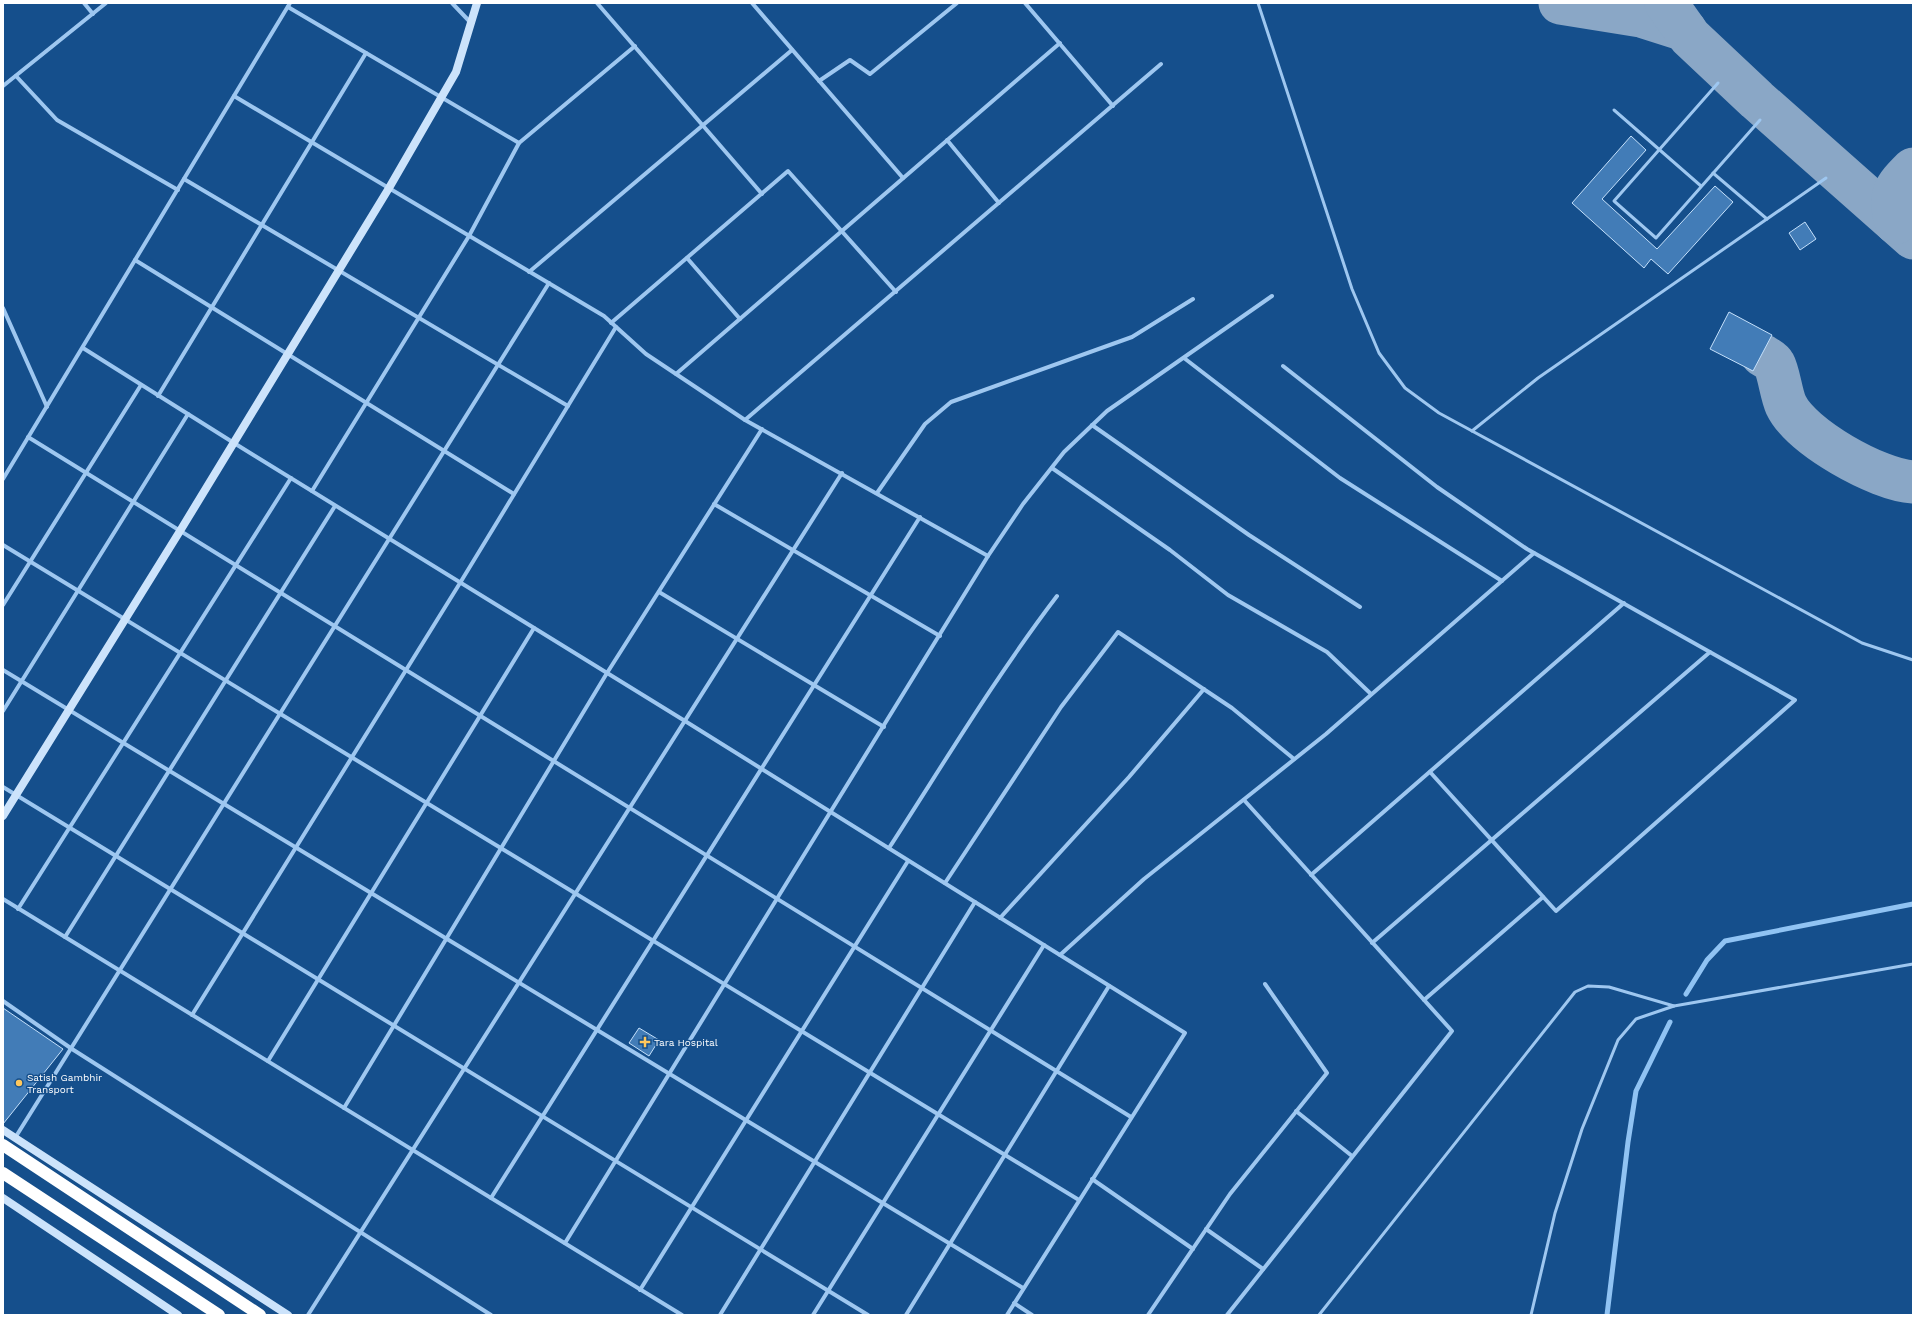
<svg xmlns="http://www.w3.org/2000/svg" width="1916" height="1318" font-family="'Work Sans',sans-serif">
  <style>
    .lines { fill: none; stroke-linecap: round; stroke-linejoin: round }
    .stream { stroke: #90c3f3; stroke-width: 5 }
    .taxiway { stroke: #8aa7c6; stroke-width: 43 }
    .building { fill: #427cb7; stroke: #c4e0fb }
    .lane { stroke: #9ec7f0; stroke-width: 3 }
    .street { stroke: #9ec7f0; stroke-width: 4 }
    .secondary { stroke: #cce3fb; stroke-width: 8 }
    .highway { stroke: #fff; stroke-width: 12 }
    .poi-dot { fill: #ffc75c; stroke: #154f8c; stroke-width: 1.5 }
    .labels { text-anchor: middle; stroke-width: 3; stroke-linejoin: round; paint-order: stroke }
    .poi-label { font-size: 10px; fill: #fff; stroke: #154f8c; text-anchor: start }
  </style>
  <rect width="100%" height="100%" fill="#154f8c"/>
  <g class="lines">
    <!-- stream -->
    <g class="stream">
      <path d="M1686 994 1707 960 1725 941 1913 904"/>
      <path d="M1607 1315 1628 1142 1636 1091 1670 1022"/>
    </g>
    <!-- taxiway -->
    <g class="taxiway">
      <path d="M1560 3 1641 16 1685 30"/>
      <path d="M1666 3 1690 37 1757 100 1913 238"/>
      <path d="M1896 223C1888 195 1894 188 1913 169"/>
      <path d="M1762 355C1765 357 1772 360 1774 364 1779 373 1781 394 1786 405 1801 437 1878 480 1913 482"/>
    </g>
  </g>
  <!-- building -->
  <g class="building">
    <path d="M1631 136 1646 150 1602 199 1657 249 1715 186 1733 202 1668 274 1651 259 1644 268 1572 203Z"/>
    <path d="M1805 222 1816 239 1800 250 1789 233Z"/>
    <path d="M1729 312 1772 335 1753 371 1710 349Z"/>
    <path d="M3 1008 63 1049 3 1124Z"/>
    <path d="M639 1028 659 1040 649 1056 629 1043Z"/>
  </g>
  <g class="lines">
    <!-- lane -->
    <g class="lane">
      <path d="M1258 3 1352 289 1379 353 1405 388 1439 413 1862 643 1913 660"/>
      <path d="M1718 83 1614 201 1656 238 1760 120"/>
      <path d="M1614 110 1701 186"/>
      <path d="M1713 173 1767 219"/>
      <path d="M1472 431 1538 378 1826 178"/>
      <path d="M1319 1315 1575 992 1588 986 1609 987 1674 1006"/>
      <path d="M1531 1315 1555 1213 1582 1129 1618 1040 1636 1019 1674 1006 1913 964"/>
    </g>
    <!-- street -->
    <g class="street">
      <path d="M84 3 93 14"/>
      <path d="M452 3 471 23"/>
      <path d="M597 3 762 194"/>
      <path d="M752 3 903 178"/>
      <path d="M1025 3 1113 106"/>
      <path d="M288 7 519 143 635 46"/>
      <path d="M16 76 57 120 178 190"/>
      <path d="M819 81 850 60 870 74 957 3"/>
      <path d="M3 86 106 3"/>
      <path d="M234 96 604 316 646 354 745 420 988 556"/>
      <path d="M947 140 999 203"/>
      <path d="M184 179 568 406"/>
      <path d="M687 258 740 319"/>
      <path d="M135 260 514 494"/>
      <path d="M529 272 792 50"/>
      <path d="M3 308 47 407"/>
      <path d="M611 323 788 171 896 292"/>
      <path d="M83 348 234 443 685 721 1185 1033 1007 1315"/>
      <path d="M1184 358 1340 478 1502 581"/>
      <path d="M1283 366 1437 487 1527 549 1795 700 1556 911 1430 772"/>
      <path d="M676 374 1060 43"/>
      <path d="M158 396 366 53"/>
      <path d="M745 420 1161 64"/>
      <path d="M1092 425 1249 535 1360 607"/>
      <path d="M28 437 1131 1117"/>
      <path d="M1052 468 1170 550 1228 595 1327 652 1371 694"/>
      <path d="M3 479 290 3"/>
      <path d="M312 491 469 236 519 143"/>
      <path d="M877 493 925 424 951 402 1132 337 1193 299"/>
      <path d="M714 504 940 636"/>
      <path d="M3 545 1079 1200"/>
      <path d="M659 592 884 727"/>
      <path d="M3 605 141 385"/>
      <path d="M3 670 1023 1288"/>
      <path d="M3 711 188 414"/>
      <path d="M3 787 868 1315"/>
      <path d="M889 848C944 763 996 676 1057 596"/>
      <path d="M1311 875 1624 603"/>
      <path d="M945 883 1061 707 1118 632 1232 708 1294 759"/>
      <path d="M3 899 682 1315"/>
      <path d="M18 909 291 478"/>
      <path d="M1000 918 1129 777 1204 689"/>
      <path d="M65 937 335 506"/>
      <path d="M1372 943 1710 652"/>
      <path d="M1060 955 1144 879 1326 734 1534 553"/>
      <path d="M1424 1000 1543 897"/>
      <path d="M3 1001 72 1049 491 1315"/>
      <path d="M192 1015 460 583 616 327"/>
      <path d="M268 1061 534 628"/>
      <path d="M344 1108 607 673 762 429"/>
      <path d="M1296 1111 1352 1156"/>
      <path d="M15 1138 549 283"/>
      <path d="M1092 1179 1193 1249"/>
      <path d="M491 1198 920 517"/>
      <path d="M1206 1229 1263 1269"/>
      <path d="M565 1243 988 556 1023 504 1064 452 1107 411 1272 296"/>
      <path d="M640 1290 908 861"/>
      <path d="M1014 1303 1032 1315"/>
      <path d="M308 1315 842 473"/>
      <path d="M720 1315 975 902"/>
      <path d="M813 1315 1044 945"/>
      <path d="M906 1315 1109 986"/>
      <path d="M1148 1315 1230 1194 1327 1073 1265 984"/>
      <path d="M1227 1315 1452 1031 1244 800"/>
    </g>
    <!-- secondary -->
    <g class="secondary">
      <path d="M3 816 180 531 389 188 456 72 477 3"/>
      <path d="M3 1130 288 1315"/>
      <path d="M3 1198 178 1315"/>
    </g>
    <!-- highway -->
    <g class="highway">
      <path d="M3 1145 260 1315"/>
      <path d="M3 1173 219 1315"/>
    </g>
  </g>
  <!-- markers -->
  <g class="poi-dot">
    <path d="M643 1036h4v4h4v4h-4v4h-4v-4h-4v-4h4z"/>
    <circle cx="19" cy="1083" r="4"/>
  </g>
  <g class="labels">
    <!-- poi labels -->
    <g class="poi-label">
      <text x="654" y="1046">Tara Hospital</text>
      <text x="27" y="1081">Satish Gambhir<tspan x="27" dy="12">Transport</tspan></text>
    </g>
  </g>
  <!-- border -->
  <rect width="1916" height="1318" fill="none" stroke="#ffffff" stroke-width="8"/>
</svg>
